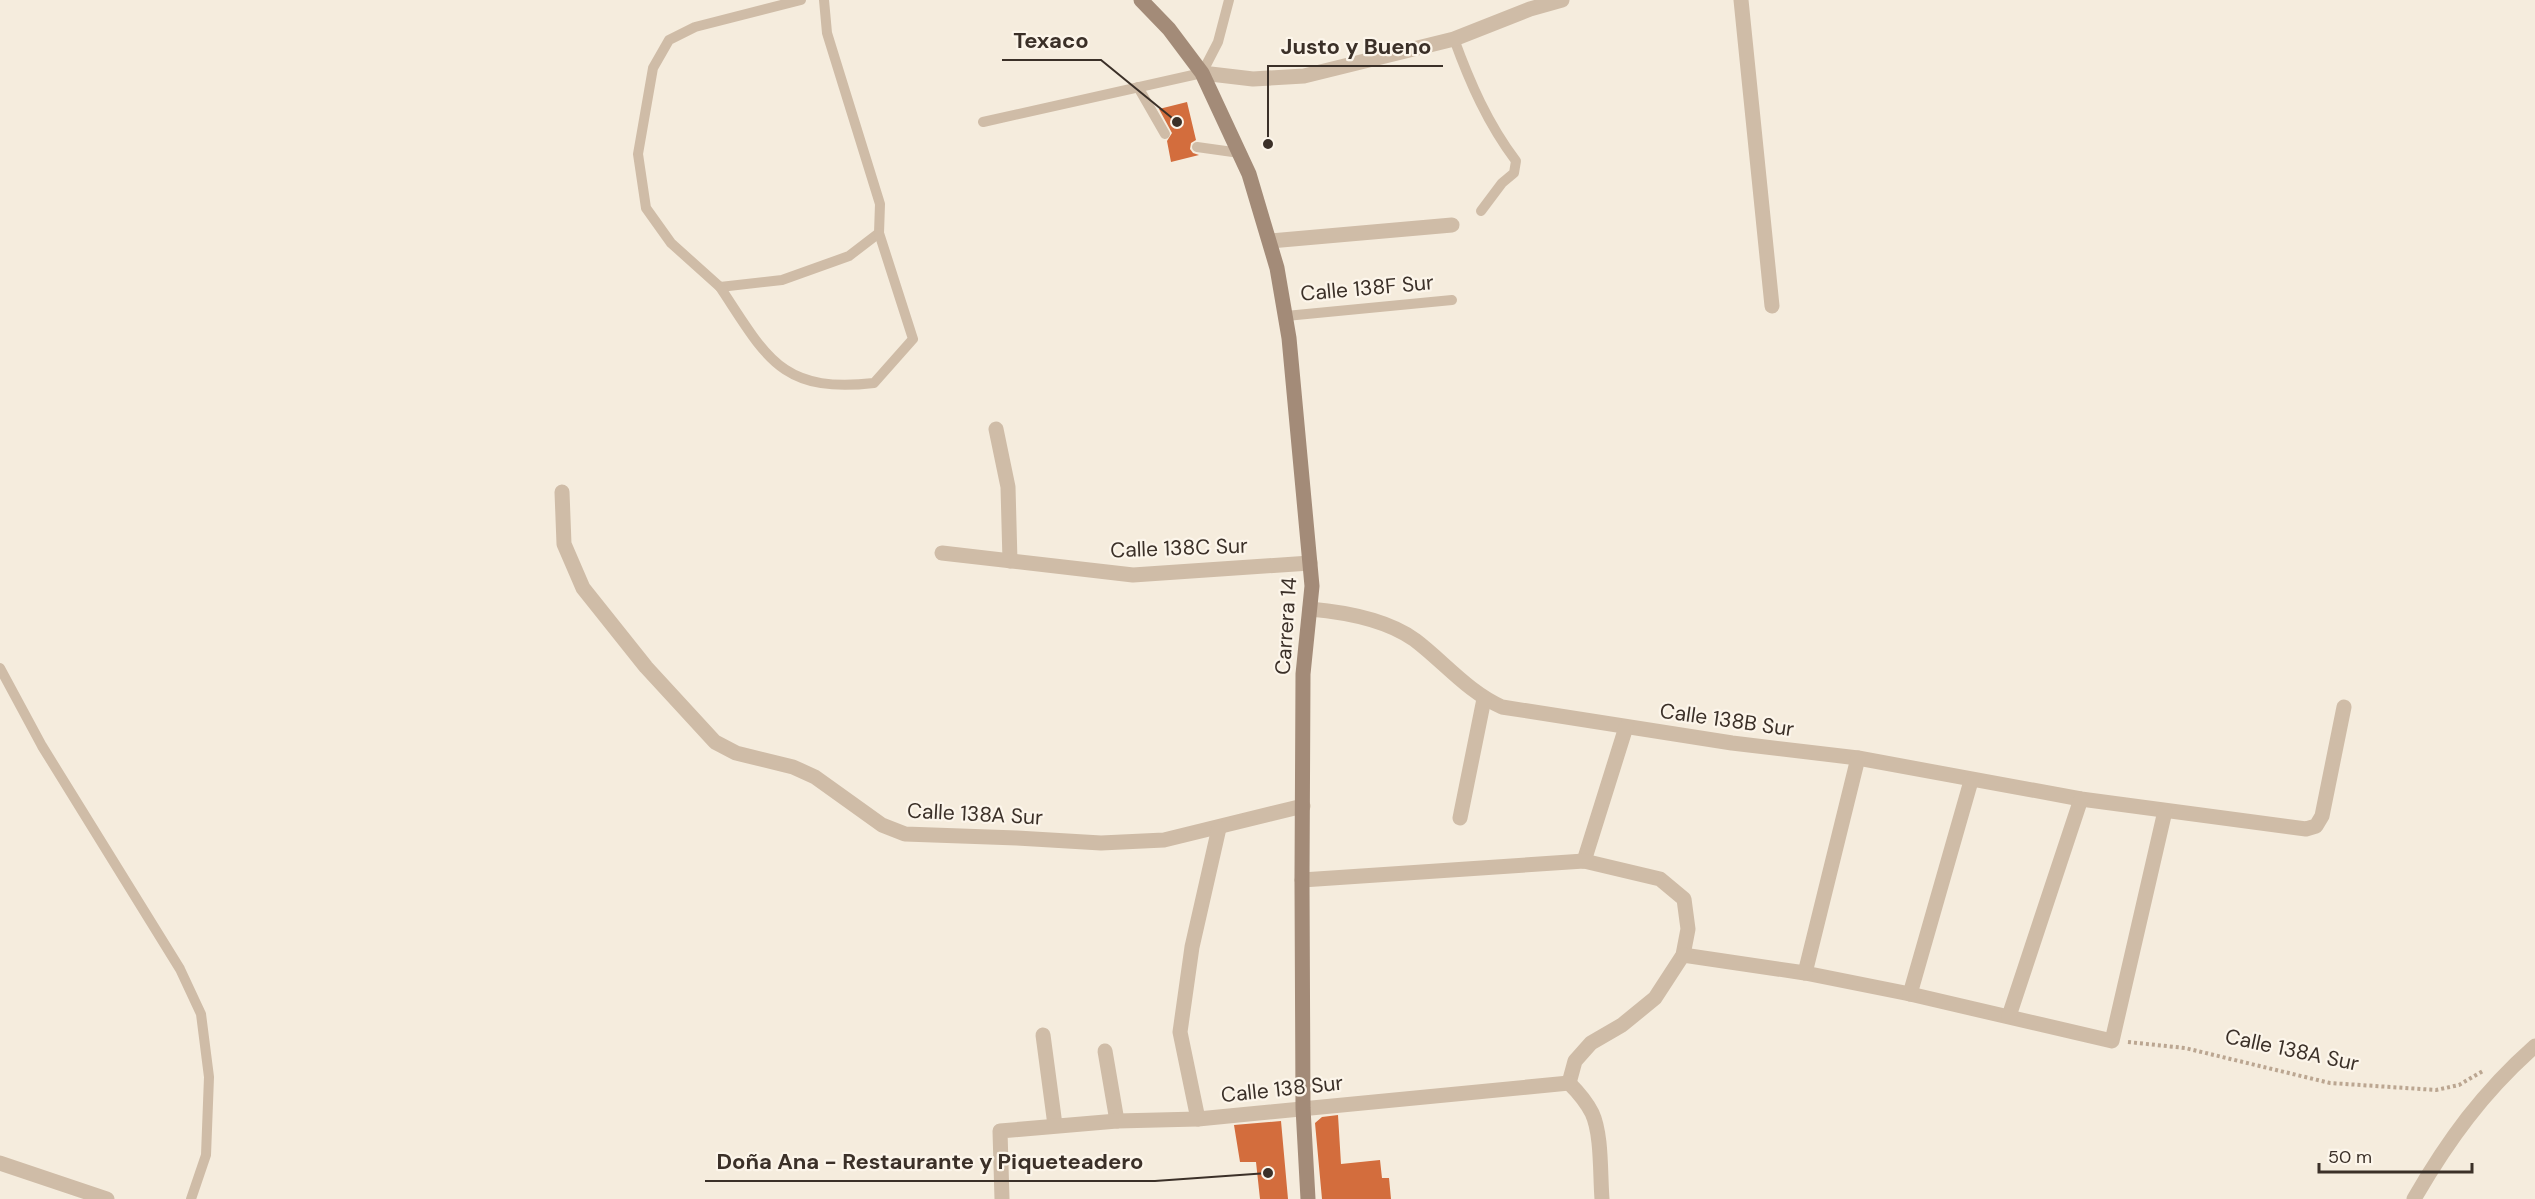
<svg xmlns="http://www.w3.org/2000/svg" width="2535" height="1199" font-family="'DM Sans',sans-serif">
  <style>
    .building { fill: #d36d3d }
    .lines { fill: none; stroke-linecap: round; stroke-linejoin: round }
    .path { stroke: #bba691; stroke-width: 4; stroke-dasharray: 3 3; stroke-linecap: butt }
    .lane { stroke: #cfbca7; stroke-width: 10 }
    .street { stroke: #cfbca7; stroke-width: 15 }
    .secondary { stroke: #a38b78; stroke-width: 15 }
    .labels { text-anchor: middle; stroke-width: 4.5; stroke-linejoin: round; paint-order: stroke }
    .street-label { font-size: 21px; fill: #3b3028; stroke: #fcf5ea }
    .leader { fill: none; stroke: #3b3028; stroke-width: 2 }
    .callout-dot { fill: #3b3028; stroke: #fcf5ea; stroke-width: 2 }
    .callout-label { font-size: 22px; text-anchor: middle; font-weight: bold; fill: #3b3028; stroke: #fcf5ea; stroke-width: 4.5; stroke-linejoin: round; paint-order: stroke }
  </style>
  <rect width="100%" height="100%" fill="#f5ecdd"/>
  <!-- building -->
  <g class="building">
    <path d="M1187 102 1196 140 1191 143 1190 149 1193 153 1199 155 1171 162 1167 141 1172 133 1159 109Z"/>
    <path d="M1338 1115 1341 1164 1380 1160 1382 1178H1389L1391 1199H1322L1315 1123 1322 1117Z"/>
    <path d="M1281 1121 1288 1199H1260L1256 1162H1240L1234 1125Z"/>
  </g>
  <g class="lines">
    <!-- path -->
    <path class="path" d="M2128 1042 2185 1048 2330 1083 2436 1090 2459 1085 2483 1071"/>
    <!-- lane -->
    <g class="lane">
      <path d="M801 0 695 27 669 40 653 68 638 154 646 208 671 243 720 287 782 280 849 256 879 233 880 204 827 33 824 0"/>
      <path d="M1454 39C1470 83 1488 124 1516 161L1514 173 1502 183 1481 211"/>
      <path d="M1138 87 1165 134"/>
      <path d="M983 122 1202 73 1218 42 1229 0"/>
      <path d="M1197 147 1240 153"/>
      <path d="M720 287C766 356 780 394 874 383L913 339 879 233"/>
      <path d="M1286 316 1452 300"/>
      <path d="M0 668 42 746 180 969 201 1014 209 1077 206 1155 191 1199"/>
    </g>
    <!-- street -->
    <g class="street">
      <path d="M1741 0 1772 306"/>
      <path d="M1202 73 1253 79 1304 76 1454 39 1530 9 1562 0"/>
      <path d="M1270 241 1452 225"/>
      <path d="M996 429 1008 487 1010 561"/>
      <path d="M562 492 564 544 583 588 646 667 715 742 736 753 793 767 815 777 882 825 905 834 1017 838 1101 843 1164 840 1303 806"/>
      <path d="M942 553 1133 575 1310 563"/>
      <path d="M1310 609C1344 612 1386 619 1415 640 1444 662 1468 692 1502 707L1732 743 1858 758 2081 799 2306 829 2316 826 2322 816 2344 707"/>
      <path d="M1460 818 1484 699"/>
      <path d="M1584 861 1626 727"/>
      <path d="M1302 880 1584 861 1660 879 1684 899 1688 929 1683 955 1655 998 1622 1025 1591 1043 1575 1061 1569 1083"/>
      <path d="M1683 955 1805 973 1910 994 2112 1041 2165 811"/>
      <path d="M1805 973 1858 758"/>
      <path d="M1910 994 1971 781"/>
      <path d="M2009 1016 2081 799"/>
      <path d="M1043 1035 1055 1125"/>
      <path d="M1105 1051 1117 1121"/>
      <path d="M1569 1083C1578 1092 1586 1101 1592 1113 1602 1134 1600 1175 1602 1199"/>
      <path d="M1198 1119 1180 1032 1192 947 1219 828"/>
      <path d="M0 1163 107 1199"/>
      <path d="M1002 1199 1000 1131 1117 1121 1198 1119 1569 1083"/>
      <path d="M2414 1199C2448 1140 2483 1092 2535 1046"/>
    </g>
    <!-- secondary -->
    <path class="secondary" d="M1141 0 1169 29 1202 73 1249 174 1277 268 1289 338 1312 586 1303 674 1302 880 1303 1108 1308 1199"/>
  </g>
  <g class="labels">
    <!-- street labels -->
    <g class="street-label">
      <text transform="translate(1367 288) rotate(-5)" y="7">Calle 138F Sur</text>
      <text transform="translate(1179 548) rotate(-2)" y="7">Calle 138C Sur</text>
      <text transform="translate(1286 626) rotate(-86)" y="7">Carrera 14</text>
      <text transform="translate(1727 720) rotate(8)" y="7">Calle 138B Sur</text>
      <text transform="translate(975 814) rotate(3)" y="7">Calle 138A Sur</text>
      <text transform="translate(2292 1050) rotate(12)" y="7">Calle 138A Sur</text>
      <text transform="translate(1282 1089) rotate(-6)" y="7">Calle 138 Sur</text>
    </g>
  </g>
  <!-- callouts -->
  <path class="leader" d="M1177 122L1101 60H1002M1268 144L1268 66H1443M1268 1173L1155 1181H705"/>
  <g class="callout-dot">
    <circle cx="1177" cy="122" r="6"/>
    <circle cx="1268" cy="144" r="6"/>
    <circle cx="1268" cy="1173" r="6"/>
  </g>
  <g class="callout-label">
    <text x="1051" y="48">Texaco</text>
    <text x="1356" y="54">Justo y Bueno</text>
    <text x="930" y="1169">Doña Ana - Restaurante y Piqueteadero</text>
  </g>
  <!-- scale -->
  <path d="M2319 1163v9h153v-9" fill="none" stroke="#3b3028" stroke-width="3"/>
  <text x="2328" y="1163" font-size="18" fill="#3b3028" stroke="#fcf5ea" stroke-width="4.5" paint-order="stroke">50 m</text>
</svg>
